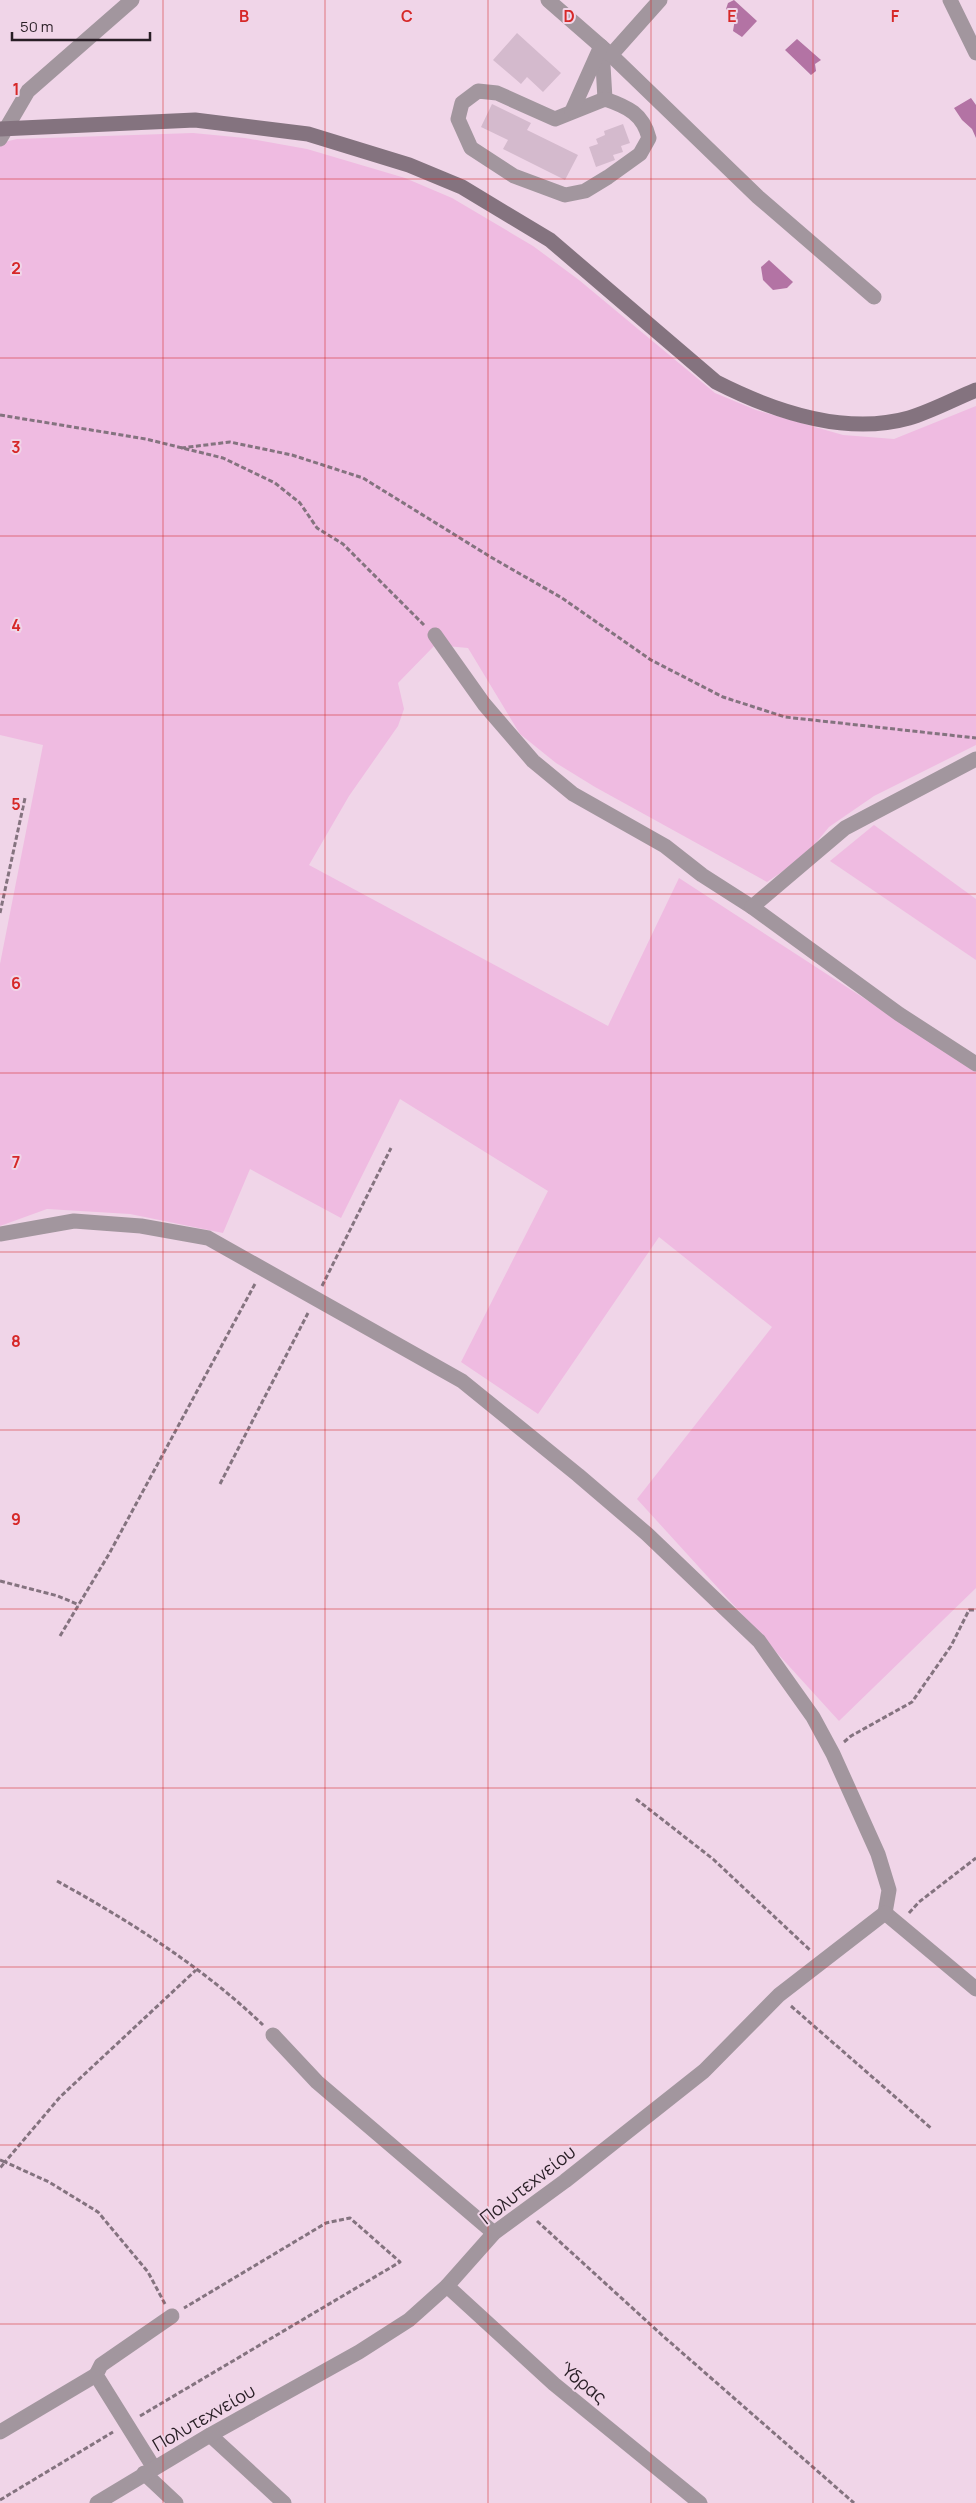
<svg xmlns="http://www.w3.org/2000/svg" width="976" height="2503" font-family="Manrope,sans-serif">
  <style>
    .green { fill: #efbbe1 }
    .water { fill: #b373a4 }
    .building { fill: #d4bacd }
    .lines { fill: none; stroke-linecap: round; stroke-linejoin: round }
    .path { stroke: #84737f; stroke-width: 3; stroke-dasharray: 5 2.5; stroke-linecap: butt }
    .street { stroke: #a2969e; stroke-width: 15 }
    .secondary { stroke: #84737f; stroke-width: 15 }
    .grid { fill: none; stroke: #d62828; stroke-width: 1; stroke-opacity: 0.55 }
    .labels { text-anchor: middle; stroke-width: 4; stroke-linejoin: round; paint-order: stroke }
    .street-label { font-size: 18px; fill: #281e25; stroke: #f0d5e8 }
    .grid-label { font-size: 16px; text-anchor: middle; font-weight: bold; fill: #d62828; stroke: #f0d5e8; stroke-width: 4; stroke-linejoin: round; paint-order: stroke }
  </style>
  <rect width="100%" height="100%" fill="#f0d5e8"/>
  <!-- green -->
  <g class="green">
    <path d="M193 133 245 138 307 149 405 178 452 198 533 246 579 280 715 393 756 410 843 435 894 439 976 406V745L874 796 829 827 804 857 767 882 595 787 556 763 520 734 468 648 435 645 398 683 404 709 398 726 349 796 309 865 608 1026 679 878 976 1071V1588L839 1721 637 1499 772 1327 659 1237 538 1414 461 1362 548 1191 400 1099 341 1218 250 1169 223 1233 130 1214 47 1209 0 1226V964L43 745 0 735V143L17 139Z"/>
    <path d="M874 825 976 899V960L830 861Z"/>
  </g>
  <!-- water -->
  <g class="water">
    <path d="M734 0 757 21 742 37 733 31 735 19 726 9 728 3Z"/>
    <path d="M797 39 821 60 815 64 816 71 811 75 785 50Z"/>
    <path d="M971 98 976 105V138L972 129 962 120 954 108Z"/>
    <path d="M769 260 793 282 787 288 773 290 763 280 761 267Z"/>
  </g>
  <!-- building -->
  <g class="building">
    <path d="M517 33 561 73 543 92 527 77 521 84 493 60Z"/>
    <path d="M492 104 531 123 527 130 578 155 565 180 503 149 508 140 481 127Z"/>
    <path d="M623 124 630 143 621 146 623 152 613 155 615 160 596 167 589 147 598 144 596 139 605 135 604 131Z"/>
  </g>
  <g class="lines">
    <!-- path -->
    <g class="path">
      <path d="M0 415 146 439 223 458 275 483 300 503 317 528 343 544 424 625"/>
      <path d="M181 448 230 442 292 455 363 478 489 556 562 598 651 660 723 697 785 717 976 738"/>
      <path d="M0 913 25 798"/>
      <path d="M322 1286 391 1148"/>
      <path d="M220 1484 308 1313"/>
      <path d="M0 1581 58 1596 79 1605"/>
      <path d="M60 1636 109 1554 256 1282"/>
      <path d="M844 1742 851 1736 912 1702 951 1646 969 1610H976"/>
      <path d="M636 1799 713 1859 811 1951"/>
      <path d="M57 1881C128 1920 204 1968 263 2025"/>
      <path d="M909 1913 919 1902 976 1858"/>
      <path d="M791 2006 932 2129"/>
      <path d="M0 2160 5 2162 0 2168"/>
      <path d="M537 2221 663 2336 854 2503"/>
      <path d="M165 2304 148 2272 98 2212 49 2182 5 2162 60 2097 196 1970"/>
      <path d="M140 2416 400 2262 350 2218 326 2223 184 2308"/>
      <path d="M0 2500 113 2432"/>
    </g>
    <!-- street -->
    <g class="street">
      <path d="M548 0 611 55 758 197 874 297"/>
      <path d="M950 0 976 53"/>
      <path d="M602 48 605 99"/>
      <path d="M611 55 660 0"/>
      <path d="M478 91 497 93 555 119 605 99C628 107 643 114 649 138L640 154 608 177 585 191 565 195 514 176 471 148 458 119 462 103Z"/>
      <path d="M572 111 601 46"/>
      <path d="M0 139 28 91 132 0"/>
      <path d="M435 635 484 704 533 761 573 794 665 846 702 875 752 907"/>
      <path d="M976 759 845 828 752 907 899 1014 976 1064"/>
      <path d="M0 1234 74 1221 141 1226 208 1238 462 1381 578 1475 647 1534 759 1641 813 1717 833 1754 878 1854 889 1890 885 1913"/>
      <path d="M885 1913 976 1989"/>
      <path d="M273 2035 317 2082 494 2233"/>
      <path d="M447 2286 554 2384 700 2503"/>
      <path d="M0 2432 96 2375"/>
      <path d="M210 2435 284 2503"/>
      <path d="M154 2468 96 2375 101 2365 172 2316"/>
      <path d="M144 2473 176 2503"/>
      <path d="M97 2503 210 2435 359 2352 409 2320 447 2286 494 2233 565 2181 704 2071 779 1995 885 1913"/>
    </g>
    <!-- secondary -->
    <path class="secondary" d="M0 129 195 120 308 134 409 165 462 187 550 240 716 382C773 411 845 436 909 418 932 411 954 399 976 390"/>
  </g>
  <!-- grid -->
  <path class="grid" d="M163 0V2503M325 0V2503M488 0V2503M651 0V2503M813 0V2503M0 179H976M0 358H976M0 536H976M0 715H976M0 894H976M0 1073H976M0 1252H976M0 1430H976M0 1609H976M0 1788H976M0 1967H976M0 2145H976M0 2324H976"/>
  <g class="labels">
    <!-- street labels -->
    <g class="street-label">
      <text transform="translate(528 2185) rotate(-38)" y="6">Πολυτεχνείου</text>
      <text transform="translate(583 2383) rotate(39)" y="6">Ύδρας</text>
      <text transform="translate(204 2418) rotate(-30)" y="6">Πολυτεχνείου</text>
    </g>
  </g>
  <g class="grid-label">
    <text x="244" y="22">B</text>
    <text x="407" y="22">C</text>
    <text x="569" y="22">D</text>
    <text x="732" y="22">E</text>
    <text x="895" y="22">F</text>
    <text x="16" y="95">1</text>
    <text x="16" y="274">2</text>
    <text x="16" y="453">3</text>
    <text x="16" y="631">4</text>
    <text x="16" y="810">5</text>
    <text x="16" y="989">6</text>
    <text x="16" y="1168">7</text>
    <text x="16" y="1347">8</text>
    <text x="16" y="1525">9</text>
  </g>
  <!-- scale -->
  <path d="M12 32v8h138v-8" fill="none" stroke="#281e25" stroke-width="2.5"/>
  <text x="20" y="32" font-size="15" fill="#281e25" stroke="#f0d5e8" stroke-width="4" paint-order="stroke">50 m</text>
</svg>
